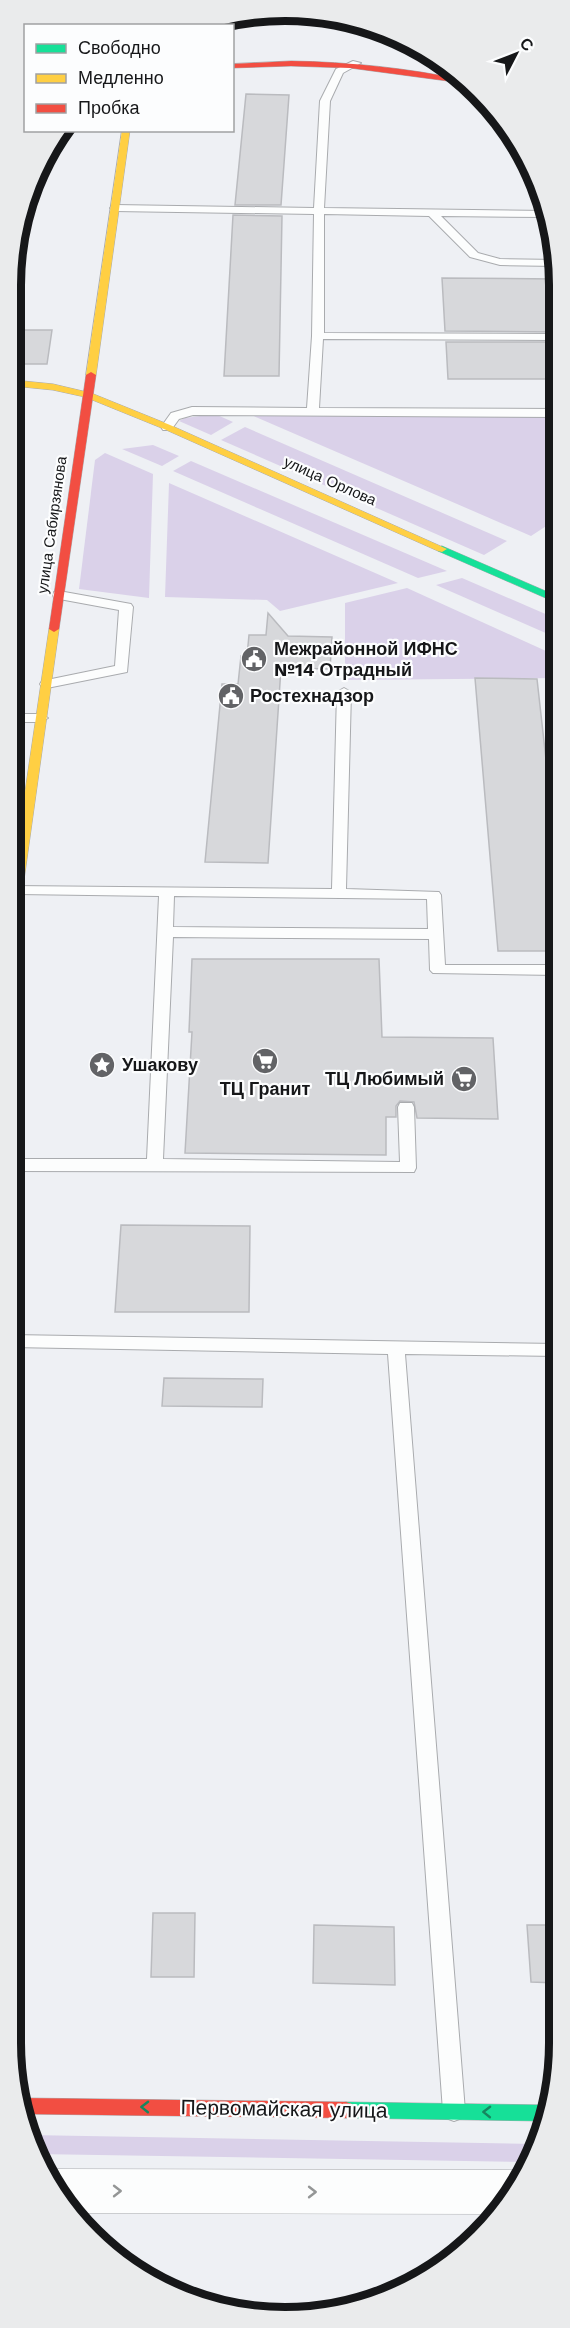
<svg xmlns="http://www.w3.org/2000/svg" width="570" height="2328" font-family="'Work Sans',sans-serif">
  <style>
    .green { fill: #dad1e9 }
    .building { fill: #d7d8db; stroke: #babbbf; stroke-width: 1.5 }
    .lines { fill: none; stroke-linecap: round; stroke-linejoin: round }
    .lane-casing { stroke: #a9abae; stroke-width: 2 }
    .street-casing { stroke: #a9abae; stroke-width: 1 }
    .fast-casing { stroke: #a9abae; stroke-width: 1 }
    .slow-casing { stroke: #a9abae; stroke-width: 1 }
    .jam-casing { stroke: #a9abae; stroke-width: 1 }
    .lane { fill: #fcfdfd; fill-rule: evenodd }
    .street { fill: #fcfdfd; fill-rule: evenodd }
    .fast { fill: #16e098; fill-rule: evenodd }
    .slow { fill: #ffcf43; fill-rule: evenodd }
    .jam { fill: #f24e42; fill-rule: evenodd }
    .oneway { stroke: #16865f }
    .oneway2 { stroke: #949696 }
    .labels { text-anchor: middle; stroke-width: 4.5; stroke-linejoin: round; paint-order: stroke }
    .far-street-label { font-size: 15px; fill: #161719; stroke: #fcfdfe }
    .poi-label { font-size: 18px; font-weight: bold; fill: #161719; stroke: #fcfdfe; text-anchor: start }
    .near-street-label { font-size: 21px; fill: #161719; stroke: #fcfdfe }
    .rim { fill: none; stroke: #161719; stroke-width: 8 }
  </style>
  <rect width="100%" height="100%" fill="#eef0f4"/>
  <!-- green -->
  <g class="green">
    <path d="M351 413 557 416V519L531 536 249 414Z"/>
    <path d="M215 414 233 422 211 435 179 421 185 418Z"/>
    <path d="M245 427 507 541 484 555 221 440Z"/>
    <path d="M153 445 179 456 162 466 122 449Z"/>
    <path d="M105 453 153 474 149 598 79 589 95 460Z"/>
    <path d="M191 461 447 571 418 578 173 471Z"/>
    <path d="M169 483 398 583 280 611 267 600 165 597Z"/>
    <path d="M462 578 557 619V638L436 585Z"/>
    <path d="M407 588 557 656V678L345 680V603Z"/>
    <path d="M29 2135 535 2144 529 2162 35 2154Z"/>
  </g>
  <!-- building -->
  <g class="building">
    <path d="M246 94 289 95 281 205H235Z"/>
    <path d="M233 215 282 216 279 376H224Z"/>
    <path d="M442 278 557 279V332L445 331Z"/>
    <path d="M13 330H52L47 364H13Z"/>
    <path d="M446 342H557V379H448Z"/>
    <path d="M268 613 288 636 332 637 330 669 281 668 268 863 205 862 222 684H238L241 656H247L249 635H266Z"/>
    <path d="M475 678 537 679 557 858V951H498Z"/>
    <path d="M192 959H379L382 1037 493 1038 498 1119 417 1118 414 1102 400 1101 396 1106V1117H386V1155L185 1153 192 1032H189Z"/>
    <path d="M121 1225 250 1226 249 1312H115Z"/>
    <path d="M164 1378 263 1379 262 1407 162 1406Z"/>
    <path d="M153 1913H195L194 1977H151Z"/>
    <path d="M314 1925 394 1927 395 1985 313 1983Z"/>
    <path d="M527 1925H557V1983L531 1982Z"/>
  </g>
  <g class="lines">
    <!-- lane casing -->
    <g class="lane-casing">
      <g id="lane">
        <path d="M416 46 422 50 420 52 435 59 409 55V51Z"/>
        <path d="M353 61 361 63 343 73 330 101 324 208 546 211V217L441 216 478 253 500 259 557 260V266L500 265 470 257 429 216 324 214V333L557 334V340L323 339 319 408 557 409V417L193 415 179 419 171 430H163L161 427 171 413 192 407 307 408 312 336 314 214 115 211 110 208 115 205 314 208 320 101 336 69Z"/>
        <path d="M59 591 131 604 133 607 127 672 47 688 42 687 40 684 42 681 115 666 119 610 54 598 53 595 54 592Z"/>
        <path d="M344 688 351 692 346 889 439 892 441 895 445 965H557V975L433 973 430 970 429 939 173 937 163 1159 400 1162 398 1107 400 1103H412L414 1107 416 1168 414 1172 12 1171V1159H147L159 896 18 894 12 891 13 886 332 889 337 692ZM174 896 427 899 428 929 173 927Z"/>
        <path d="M12 714H41L48 718 41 722H12Z"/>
        <path d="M11 1335 557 1344V1356L405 1354 465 2111 462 2118 454 2121 446 2118 443 2111 388 1354 11 1347Z"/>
      </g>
    </g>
    <!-- street casing -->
    <g class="street-casing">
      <path id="street" d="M58 2169 513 2170 525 2175 523 2180 493 2214 72 2213 47 2174Z"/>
    </g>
    <!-- fast casing -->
    <g class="fast-casing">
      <g id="fast">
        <path d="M442 546 557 596V603L438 551 437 549Z"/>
        <path d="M346 2102 546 2105H548L543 2121 346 2118 340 2116 337 2110 340 2104Z"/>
      </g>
    </g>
    <!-- slow casing -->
    <g class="slow-casing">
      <g id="slow">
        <path d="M122 130H130L96 375 91 378 86 375Z"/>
        <path d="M13 380 53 384 91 393 170 425 447 549 442 552 438 551 164 429 85 397 53 390 13 386Z"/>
        <path d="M54 626 59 629 18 923 12 927V880L49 629Z"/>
      </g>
    </g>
    <!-- jam casing -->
    <g class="jam-casing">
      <g id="jam">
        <path d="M291 61C350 62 407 68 464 80L470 84 350 68 291 66 232 68V64Z"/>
        <path d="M91 372 96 375 59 629 54 632 49 629 86 375Z"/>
        <path d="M21 2098 346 2102 352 2104 355 2110 352 2116 346 2118 25 2114Z"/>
      </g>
    </g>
    <!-- lane -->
    <use href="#lane" class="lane"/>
    <!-- street -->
    <use href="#street" class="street"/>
    <!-- fast -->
    <use href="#fast" class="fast"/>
    <!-- slow -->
    <use href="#slow" class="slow"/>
    <!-- jam -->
    <use href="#jam" class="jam"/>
  </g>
  <!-- one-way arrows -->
  <defs><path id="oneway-chevron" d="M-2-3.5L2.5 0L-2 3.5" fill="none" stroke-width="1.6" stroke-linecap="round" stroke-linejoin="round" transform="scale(1.5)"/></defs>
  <g class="oneway">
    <use href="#oneway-chevron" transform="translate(145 2107) rotate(-179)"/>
    <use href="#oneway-chevron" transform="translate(487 2112) rotate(-179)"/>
  </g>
  <g class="oneway2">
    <use href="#oneway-chevron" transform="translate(117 2191)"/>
    <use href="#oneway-chevron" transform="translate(312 2192)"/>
  </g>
  <!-- icons -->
  <defs>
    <g id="civic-disc" transform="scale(1.35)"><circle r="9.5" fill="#626366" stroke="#fcfdfe"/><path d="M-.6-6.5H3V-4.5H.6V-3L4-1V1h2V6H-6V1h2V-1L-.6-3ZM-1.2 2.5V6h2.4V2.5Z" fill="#fff"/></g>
    <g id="supermarket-disc" transform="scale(1.35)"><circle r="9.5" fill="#626366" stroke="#fcfdfe"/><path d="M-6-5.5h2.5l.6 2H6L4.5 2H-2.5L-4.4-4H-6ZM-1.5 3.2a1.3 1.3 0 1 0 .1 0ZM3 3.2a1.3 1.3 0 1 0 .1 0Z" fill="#fff"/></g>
    <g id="sight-disc" transform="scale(1.35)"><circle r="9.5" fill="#626366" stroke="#fcfdfe"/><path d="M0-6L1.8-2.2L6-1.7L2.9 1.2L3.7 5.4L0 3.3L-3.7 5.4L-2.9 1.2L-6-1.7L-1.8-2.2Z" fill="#fff"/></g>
  </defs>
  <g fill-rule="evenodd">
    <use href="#civic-disc" x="254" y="659"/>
    <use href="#civic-disc" x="231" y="696"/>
    <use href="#supermarket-disc" x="265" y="1061"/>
    <use href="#sight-disc" x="102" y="1065"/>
    <use href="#supermarket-disc" x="464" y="1079"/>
  </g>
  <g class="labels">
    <!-- far-street labels -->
    <g class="far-street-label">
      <text transform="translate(330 481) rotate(24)" y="5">улица Орлова</text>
      <text transform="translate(52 525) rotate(-82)" y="5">улица Сабирзянова</text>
    </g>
    <!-- poi labels -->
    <g class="poi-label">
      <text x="274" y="655">Межрайонной ИФНС<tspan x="274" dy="21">№14 Отрадный</tspan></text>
      <text x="250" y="702">Ростехнадзор</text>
      <text x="122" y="1071">Ушакову</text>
      <text x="444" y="1085" text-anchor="end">ТЦ Любимый</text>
      <text x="265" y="1095" text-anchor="middle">ТЦ Гранит</text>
    </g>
    <!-- near-street labels -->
    <g class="near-street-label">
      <text transform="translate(284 2109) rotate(1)" y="7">Первомайская улица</text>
    </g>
  </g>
  <!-- crop -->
  <path d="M0 0H570V2328H0ZM285 21H285A264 264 0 0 1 549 285V2043A264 264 0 0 1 285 2307H285A264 264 0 0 1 21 2043V285A264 264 0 0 1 285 21Z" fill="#eaebec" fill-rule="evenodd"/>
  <path class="rim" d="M285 21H285A264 264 0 0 1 549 285V2043A264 264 0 0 1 285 2307H285A264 264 0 0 1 21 2043V285A264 264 0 0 1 285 21Z"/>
  <!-- legend -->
  <rect x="24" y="24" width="210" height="108" fill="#fcfdfe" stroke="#a0a1a2" stroke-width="1.5"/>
  <rect x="36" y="44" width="30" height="9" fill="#16e098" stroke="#a0a1a2" stroke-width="1.5"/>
  <text x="78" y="54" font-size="18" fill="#161719">Свободно</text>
  <rect x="36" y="74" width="30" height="9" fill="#ffcf43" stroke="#a0a1a2" stroke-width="1.5"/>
  <text x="78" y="84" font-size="18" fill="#161719">Медленно</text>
  <rect x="36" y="104" width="30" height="9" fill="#f24e42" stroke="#a0a1a2" stroke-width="1.5"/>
  <text x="78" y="114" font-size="18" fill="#161719">Пробка</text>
  <!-- north arrow -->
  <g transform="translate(516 54) rotate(48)" stroke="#fcfdfe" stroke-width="4.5" paint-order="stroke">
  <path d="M0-4.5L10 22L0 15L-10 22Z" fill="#161719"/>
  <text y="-9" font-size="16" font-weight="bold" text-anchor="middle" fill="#161719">С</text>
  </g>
</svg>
